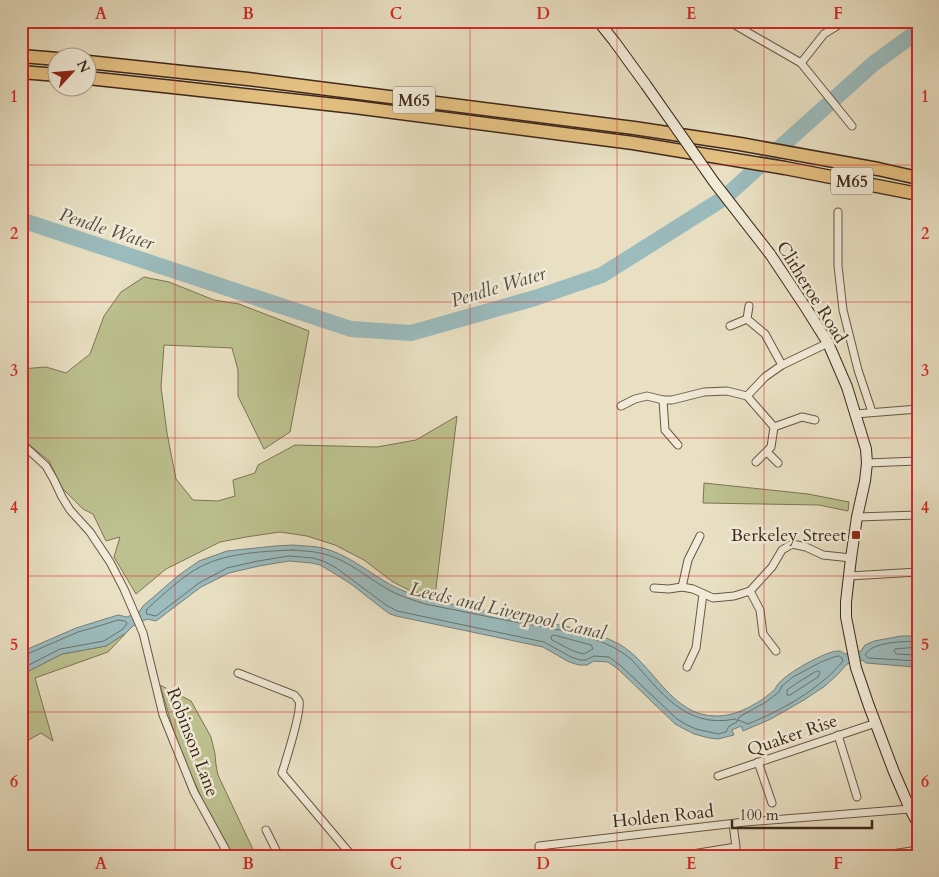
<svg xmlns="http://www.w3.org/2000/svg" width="939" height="877" font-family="Cardo,serif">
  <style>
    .green { fill: #bcc18f; stroke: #7d7454 }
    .water { fill: #9bbbbd; stroke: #76807c }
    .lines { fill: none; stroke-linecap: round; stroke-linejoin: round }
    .shore { stroke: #6c726c; stroke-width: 1 }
    .river { stroke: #9bbbbd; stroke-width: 16 }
    .street-casing { stroke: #695644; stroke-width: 9 }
    .secondary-casing { stroke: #3e281a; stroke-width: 12 }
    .highway-casing { stroke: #3e281a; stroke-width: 15 }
    .street { stroke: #f1ebd8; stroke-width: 7 }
    .secondary { stroke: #f1ebd8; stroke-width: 10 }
    .highway { stroke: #e4c082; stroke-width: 12 }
    .secondary-bridge-casing { stroke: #3e281a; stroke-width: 12; stroke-linecap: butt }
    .secondary-bridge { stroke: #f1ebd8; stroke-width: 10 }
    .grid { fill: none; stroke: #d62828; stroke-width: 1; stroke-opacity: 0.55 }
    .poi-dot { fill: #8f2418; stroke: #f1ebd8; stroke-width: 2 }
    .labels { text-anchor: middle; stroke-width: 5; stroke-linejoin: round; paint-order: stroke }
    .shield { fill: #f1ebd8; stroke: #746253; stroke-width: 1 }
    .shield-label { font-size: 16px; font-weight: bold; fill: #3e281a }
    .street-label { font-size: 18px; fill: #3e281a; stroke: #f1ebd8 }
    .poi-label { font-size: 18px; fill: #3e281a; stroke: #f1ebd8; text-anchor: end }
    .water-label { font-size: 19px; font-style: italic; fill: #554d43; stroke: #f1ebd8 }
    .neatline { fill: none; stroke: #d62828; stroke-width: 2 }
    .grid-label { font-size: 16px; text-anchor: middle; font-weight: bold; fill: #d62828 }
  </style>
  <rect width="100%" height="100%" fill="#e9e0c3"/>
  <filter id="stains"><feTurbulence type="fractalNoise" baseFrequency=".004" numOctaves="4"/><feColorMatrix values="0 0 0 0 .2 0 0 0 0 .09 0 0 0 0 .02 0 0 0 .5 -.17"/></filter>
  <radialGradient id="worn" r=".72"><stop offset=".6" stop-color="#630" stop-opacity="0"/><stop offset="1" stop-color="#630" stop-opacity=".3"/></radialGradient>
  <!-- green -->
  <g class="green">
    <path d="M144 277 169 282 214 300 239 304 309 331 290 432 264 449 238 396V370L232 348 164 345 161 387 167 433 176 479 193 500 218 501 235 496 233 480 255 473 258 465 295 445 377 447 416 440 457 416 435 596 411 591 393 582 364 560 335 545 307 536 280 532 246 537 220 542 166 569 136 594 114 557 120 537 106 541 93 514 83 509 62 488 49 461 21 438V369L46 367 66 373 90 354 104 316 121 292Z"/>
    <path d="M704 483 808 494 849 502 848 511 819 505 703 503Z"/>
    <path d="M126 633 108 652 35 678 53 741 41 733 25 742 21 736V675L62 654 106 646Z"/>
    <path d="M160 685 191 701 211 737 215 754 216 765 218 775 256 856H232L203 801 179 749Z"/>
  </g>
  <!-- water -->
  <path class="water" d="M293 545C303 546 314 546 323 548 349 555 368 572 391 585 402 591 414 595 427 599 460 606 494 613 527 619 558 625 591 629 619 644 654 664 671 717 717 716 734 716 749 708 763 699 767 696 771 693 775 689 776 687 777 685 779 683 787 673 826 651 838 651 842 651 842 652 845 654L861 651 865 645 874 641 901 636H918V666L914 667 866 663 862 660 847 664 838 674 825 686 804 700 771 719 743 731 741 726 732 730 734 735 718 739 709 738 694 734 675 724 618 669 608 662 594 661 587 665H579L569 662 543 647 396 616 390 614 383 609 351 584 332 572 320 565 312 563 289 561 259 566 229 573 201 587 156 621 147 619 133 626 126 633 106 646 62 654 21 675V652L76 628 118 615 127 617 139 612 143 606 165 587 179 575 199 561 227 551 275 546Z"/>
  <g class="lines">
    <!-- shore -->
    <g class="shore">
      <path d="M293 550C302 551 311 551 320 553 346 558 366 577 389 590 400 596 413 600 425 604 455 610 485 616 515 622 553 629 601 634 631 659 661 692 685 729 735 719L737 720V722L729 726 726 732 718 734 696 729 687 725 677 719 621 666 609 657 594 656 586 660H580L571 657 544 642 397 611 386 605 335 567 323 561 313 558 289 556 258 561 227 568 199 583 156 616 147 614 146 613 147 609C164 594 182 576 202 566 226 553 266 551 293 550Z"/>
      <path d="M554 635 591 645 593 649 584 654 573 651 552 640 551 637Z"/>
      <path d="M918 641C903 642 873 641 865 655L868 658 918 661"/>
      <path d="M918 647 895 649 894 651 896 654 918 655"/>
      <path d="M21 656 25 655 78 632 99 626 118 620 125 621 127 623 126 625 123 629 104 641 60 649 21 669"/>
      <path d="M839 656 842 658 843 661C819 690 782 710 748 724L738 720 739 717 766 702 779 692 782 686 793 677 821 662 834 657Z"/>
      <path d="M817 671H819L820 673 818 677 790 695H787V690L797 683Z"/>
    </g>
    <!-- river -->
    <path class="river" d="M21 220 351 329 411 333 535 298 602 275 724 198 873 64 918 31"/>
    <!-- street casing -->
    <g class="street-casing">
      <g id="street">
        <path d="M728 21 801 63 852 126"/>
        <path d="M604 29 615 21"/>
        <path d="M801 63 824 34 845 21"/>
        <path d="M838 212V266L843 310 858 370 872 412"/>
        <path d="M749 306 747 319 765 334 782 365"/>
        <path d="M730 326 747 319"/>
        <path d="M747 396 774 427 771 447 756 462"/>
        <path d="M663 400 665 430 678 445"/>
        <path d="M621 406 635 399 647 396 663 400H672L704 392 727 391 747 396 765 377 782 365 828 343"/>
        <path d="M855 414 918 409"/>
        <path d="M774 427 802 417 815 420"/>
        <path d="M21 443 46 466 54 480 62 497 70 510 90 532 110 562 124 589 143 633 163 715 194 792 229 856"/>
        <path d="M767 452 778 463"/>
        <path d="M867 463 918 461"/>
        <path d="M857 517 918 515"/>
        <path d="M849 576 918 572"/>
        <path d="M682 587 688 560 700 536"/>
        <path d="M654 588 669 589 682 587 693 589 713 598 734 596 750 591 772 567 782 550 792 544 806 547 823 555 851 558"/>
        <path d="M750 591 760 610 763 634 776 651"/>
        <path d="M687 667 696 648 703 594"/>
        <path d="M238 673 294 695C296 696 298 700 299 701 302 711 286 760 282 773L352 856"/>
        <path d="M838 735 857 797"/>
        <path d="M758 762 772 803"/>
        <path d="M718 776 876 723"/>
        <path d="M266 830 279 856"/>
        <path d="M540 856 539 846 745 822 910 809"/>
        <path d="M680 856 736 847 733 824"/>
        <path d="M879 856 918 850"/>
      </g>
    </g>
    <!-- secondary casing -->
    <g class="secondary-casing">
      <g id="secondary">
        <path d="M598 21 614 41 646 85"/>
        <path d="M770 254 806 308 828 343 847 387 866 449 867 463 865 481 857 517 851 558 846 602V617L856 668 869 706 894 772 910 809 918 824"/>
      </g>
    </g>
    <!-- highway casing -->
    <g class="highway-casing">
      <g id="highway">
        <path d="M21 56 58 59"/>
        <path d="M88 62 248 79 634 128 740 144 878 169 918 178"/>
        <path d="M21 72 58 75"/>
        <path d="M88 78 182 88 354 107 633 143 785 168 918 194"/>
      </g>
    </g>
    <!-- street -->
    <use href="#street" class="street"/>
    <!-- secondary -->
    <use href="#secondary" class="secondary"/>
    <!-- highway -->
    <use href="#highway" class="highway"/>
    <!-- secondary-bridge casing -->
    <g class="secondary-bridge-casing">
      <path id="secondary-bridge" d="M646 85 714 182 770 254"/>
    </g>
    <!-- secondary-bridge -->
    <use href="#secondary-bridge" class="secondary-bridge"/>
  </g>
  <!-- grid -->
  <path class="grid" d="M175 21V856M322 21V856M470 21V856M617 21V856M764 21V856M21 165H918M21 302H918M21 438H918M21 576H918M21 712H918"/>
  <!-- markers -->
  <rect class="poi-dot" x="851" y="530" width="10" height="10" rx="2.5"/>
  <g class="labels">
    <!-- shield labels -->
    <g class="shield">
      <rect x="393" y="86.5" width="42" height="27" rx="4"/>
      <rect x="831" y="167.5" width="42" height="27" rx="4"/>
    </g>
    <g class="shield-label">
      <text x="414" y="106">M65</text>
      <text x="852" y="187">M65</text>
    </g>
    <!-- street labels -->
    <g class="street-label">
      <text transform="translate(812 292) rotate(58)" y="6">Clitheroe Road</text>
      <text transform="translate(792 735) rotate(-19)" y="6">Quaker Rise</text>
      <text transform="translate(193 742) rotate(69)" y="6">Robinson Lane</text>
      <text transform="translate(663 816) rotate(-6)" y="6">Holden Road</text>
    </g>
    <!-- poi labels -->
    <g class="poi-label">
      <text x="846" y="541">Berkeley Street</text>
    </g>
    <!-- water labels -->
    <g class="water-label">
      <text transform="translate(107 228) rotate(18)" y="7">Pendle Water</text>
      <text transform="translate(498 286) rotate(-17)" y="7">Pendle Water</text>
      <text transform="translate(508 610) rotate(13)" y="7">Leeds and Liverpool Canal</text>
    </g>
  </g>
  <!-- margin -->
  <rect width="939" height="877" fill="none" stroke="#e9e0c3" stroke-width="55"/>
  <!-- north arrow -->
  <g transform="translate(72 72) rotate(64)"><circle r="24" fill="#f1ebd8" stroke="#a99d8c"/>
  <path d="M0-4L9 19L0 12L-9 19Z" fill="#8f2418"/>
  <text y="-8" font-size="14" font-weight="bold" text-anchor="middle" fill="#3e281a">N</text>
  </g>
  <!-- scale -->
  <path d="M732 820v8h140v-8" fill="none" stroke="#3e281a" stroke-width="2.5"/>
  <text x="739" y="820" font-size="15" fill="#3e281a" stroke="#f1ebd8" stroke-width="4" paint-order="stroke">100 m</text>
  <rect x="28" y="28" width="884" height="822" class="neatline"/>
  <g class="grid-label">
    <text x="101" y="19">A</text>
    <text x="248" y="19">B</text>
    <text x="396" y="19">C</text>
    <text x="543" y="19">D</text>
    <text x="691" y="19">E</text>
    <text x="838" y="19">F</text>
    <text x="14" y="102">1</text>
    <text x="925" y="102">1</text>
    <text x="14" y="239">2</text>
    <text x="925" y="239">2</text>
    <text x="14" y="376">3</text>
    <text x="925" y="376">3</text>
    <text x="14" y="513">4</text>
    <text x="925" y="513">4</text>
    <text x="14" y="650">5</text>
    <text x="925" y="650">5</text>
    <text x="14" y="787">6</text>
    <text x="925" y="787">6</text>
    <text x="101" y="869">A</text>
    <text x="248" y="869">B</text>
    <text x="396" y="869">C</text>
    <text x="543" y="869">D</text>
    <text x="691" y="869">E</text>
    <text x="838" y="869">F</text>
  </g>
  <rect width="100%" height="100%" filter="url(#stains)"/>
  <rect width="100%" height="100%" fill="url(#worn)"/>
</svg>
